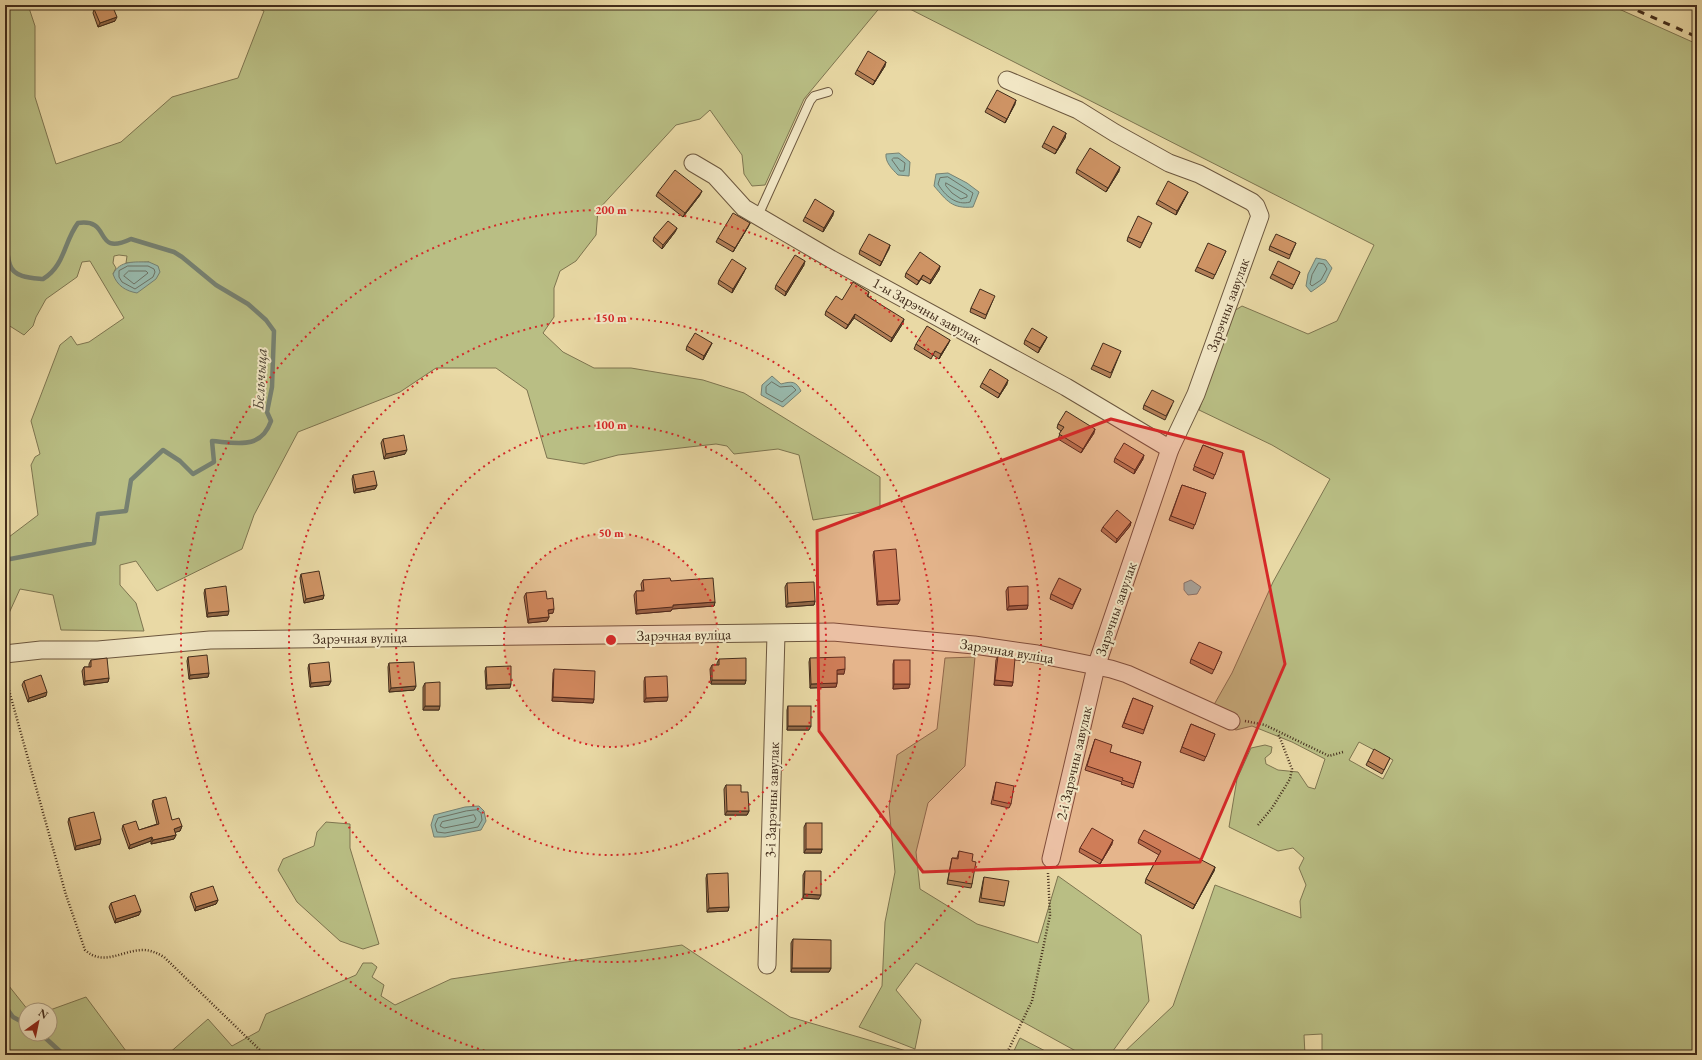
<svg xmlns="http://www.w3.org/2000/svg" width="1702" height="1060" font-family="'EB Garamond',serif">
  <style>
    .green { fill: #b9be84; stroke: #7e7550; fill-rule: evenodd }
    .water { fill: #98b9ac; stroke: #768172 }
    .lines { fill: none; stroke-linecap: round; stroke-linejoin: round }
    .shore { stroke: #6d7264; stroke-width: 1 }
    .stream { stroke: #768172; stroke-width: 4.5 }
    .lane-casing { stroke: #6c573e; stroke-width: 10 }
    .street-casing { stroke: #6c573e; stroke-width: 19 }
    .path { stroke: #422c1b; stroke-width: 2.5; stroke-dasharray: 1 2; stroke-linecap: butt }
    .lane { stroke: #f1e6c4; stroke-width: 8 }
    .street { stroke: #f1e6c4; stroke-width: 17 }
    .rail { stroke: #422c1b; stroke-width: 3; stroke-dasharray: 7 7; stroke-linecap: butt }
    .wall { fill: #b17e56; stroke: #422c1b }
    .shaded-wall { fill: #906746; stroke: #422c1b }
    .building { fill: #ce9364; stroke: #422c1b }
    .marked { fill: #d62828; fill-opacity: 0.2; stroke: #d62828; stroke-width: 3; stroke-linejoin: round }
    .ring { fill: none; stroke: #d62828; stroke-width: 2; stroke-dasharray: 2 4 }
    .labels { text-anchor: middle; stroke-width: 4; stroke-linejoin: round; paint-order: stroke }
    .street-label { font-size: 15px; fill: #422c1b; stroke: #f1e6c4 }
    .water-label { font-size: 16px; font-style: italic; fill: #534838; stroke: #f1e6c4 }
    .centre { fill: #d62828; stroke: #f1e6c4; stroke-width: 2 }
    .ring-label { font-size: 12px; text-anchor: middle; font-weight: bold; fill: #d62828; stroke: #f1e6c4; stroke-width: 4; stroke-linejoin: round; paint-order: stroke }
  </style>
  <rect width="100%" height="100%" fill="#e9d9a5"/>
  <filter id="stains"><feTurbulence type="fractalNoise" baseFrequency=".005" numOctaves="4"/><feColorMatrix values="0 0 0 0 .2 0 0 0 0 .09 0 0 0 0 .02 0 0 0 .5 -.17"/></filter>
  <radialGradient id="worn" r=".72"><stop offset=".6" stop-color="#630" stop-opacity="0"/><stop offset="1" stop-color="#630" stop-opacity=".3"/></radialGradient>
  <!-- green -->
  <g class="green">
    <path d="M5 5H28L35 26V97L56 164 121 142 172 97 238 78 264 11 251 5H882L804 99 765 185 752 186 744 174 742 155 710 110 700 119 676 125 598 210 596 235 576 261 560 271 554 288V317L543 333 563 352 594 368H631L703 380 744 393 880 477V509L813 520 799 455 778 449 734 454 727 446 716 444 618 455 584 464 547 458 527 390 496 368H436L400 392 298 432 254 515 242 549 157 591 136 561 120 565V585L136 603 144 631 61 630 53 595 20 589 5 622V540L38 515 31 465 35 457 40 454 31 421 60 345 71 336 77 345 89 342 124 318 90 261 82 262 77 277 46 299 36 317 33 326 24 335 5 323ZM119 255 127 256 126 263 149 262 113 274 116 268 113 263 114 256Z"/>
    <path d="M902 5H1610L1697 44V1055H1322V1034L1304 1035 1305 1055H1121L1173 1006 1215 885 1301 918 1300 901 1306 885 1299 868 1304 858 1293 848 1278 851 1229 827 1237 779 1251 748 1265 745 1272 747 1271 753 1265 758 1266 764 1278 770 1298 772 1308 787 1315 789 1325 759 1292 742 1252 726 1236 730 1207 717 1232 673 1273 582 1330 479 1272 445 1199 410 1234 311 1242 306 1308 334 1337 321 1374 245ZM1359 742 1393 760 1383 779 1349 760Z"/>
    <path d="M975 657 965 766 928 803 916 852 920 889 977 924 1038 943 1058 876 1141 935 1149 1001 1110 1055H1083L916 963 896 990 921 1020 915 1049 859 1027 882 986 885 922 895 872 889 807 897 755 937 729 945 658Z"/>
    <path d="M326 822 350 824V848L379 944 363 949 340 941 297 902 278 870 283 859 314 846 317 832Z"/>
    <path d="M682 945 790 1017 920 1055H167L208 1019 232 1046 259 1031 266 1014 356 975 363 963H372L377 967 372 977 384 985 381 996 395 1005 451 979Z"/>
    <path d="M5 981 28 1010H26V1034H50V1010L86 997 129 1055H5Z"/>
    <path d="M1020 1038 1053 1055H1012Z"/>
  </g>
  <!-- water -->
  <g class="water">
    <path d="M899 153 910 162 909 176 898 175C892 169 885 162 886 154Z"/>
    <path d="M948 173 967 183 979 192 973 207C952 209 947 201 934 186L936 174Z"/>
    <path d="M1316 258 1326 260 1332 268 1325 282 1311 292 1306 286 1308 274Z"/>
    <path d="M149 262 158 266 160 272 156 279 137 293C126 291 117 286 113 274 120 260 135 262 149 262Z"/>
    <path d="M772 376 781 384C792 381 796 381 801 391L783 407 761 395 762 385Z"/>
    <path d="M1191 580 1201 587 1197 594 1188 595 1184 590V583Z"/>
    <path d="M479 806 484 811 486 821 481 830 445 837H434L431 825 434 815 465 807Z"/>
  </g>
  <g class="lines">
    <!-- shore -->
    <g class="shore">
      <path d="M894 158H898L905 163 904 171H900L892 160Z"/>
      <path d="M948 177 973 193 970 202C957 206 945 196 938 184L940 178Z"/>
      <path d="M946 183 967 195V197L961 199 952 193 946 186Z"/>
      <path d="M1319 263 1324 264 1327 269 1321 280 1312 286 1310 284 1312 275Z"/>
      <path d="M128 266H148L154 269 155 272 153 277 135 289 122 282 119 277V271Z"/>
      <path d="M129 271H146L148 273 134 284 124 276Z"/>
      <path d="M772 382 780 387 792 386 796 390 782 402 766 393V387Z"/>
      <path d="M477 810 481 813 482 820 478 827 445 833 437 832 435 825 438 818 466 811Z"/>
      <path d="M474 815 476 819 474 822 444 828 440 826 442 822Z"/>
    </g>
    <!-- stream -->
    <g class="stream">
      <path d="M5 240C8 249 7 257 10 265 14 278 33 278 43 279 65 266 64 241 78 223 113 218 92 257 131 239L174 252 182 257 216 285 248 304 266 320 274 331 272 387 267 412 271 421C261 450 237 443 212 441L214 462 193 474 180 461 163 450 131 480 126 511 98 514 94 543 5 560"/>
      <path d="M5 1006 13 1017 26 1024"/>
      <path d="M41 1034 64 1055"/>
    </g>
    <!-- lane casing -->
    <g class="lane-casing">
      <path id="lane" d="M758 216 810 101 814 96 828 92"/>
    </g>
    <!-- street casing -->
    <g class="street-casing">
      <g id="street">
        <path d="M1007 80 1078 110 1115 133 1169 163 1199 174 1252 202 1256 206 1260 216 1196 394 1170 449 1096 667 1051 859"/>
        <path d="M693 163 715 176 744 208 831 259 1066 387 1170 449"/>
        <path d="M5 654 41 650H98L210 640 833 632 974 645 1037 654 1111 669 1127 674 1231 721"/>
        <path d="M767 965 776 634"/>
      </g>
    </g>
    <!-- path -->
    <g class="path">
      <path d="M5 676 66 895 85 950C104 967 122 950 143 950 151 950 157 953 164 957L265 1055"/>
      <path d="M1245 721 1265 725 1329 756 1343 752"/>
      <path d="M1258 825 1272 808 1290 779 1292 769 1278 733"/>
      <path d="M1006 1055 1032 1001 1050 915 1048 873"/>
    </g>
    <!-- lane -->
    <use href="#lane" class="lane"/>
    <!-- street -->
    <use href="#street" class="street"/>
    <!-- rail -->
    <path class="rail" d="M1625 5 1697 37"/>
  </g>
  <!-- wall -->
  <g class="wall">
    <path d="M94 9 115 21 98 27 93 13Z"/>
    <path d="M885 66 873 85 855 74 857 70Z"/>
    <path d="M1015 104 1005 123 985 112 987 108Z"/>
    <path d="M1066 133 1065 138 1055 154 1042 147 1044 143Z"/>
    <path d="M1077 169 1119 171 1106 192 1076 173Z"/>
    <path d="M658 192 700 195 683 217 656 196Z"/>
    <path d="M1188 192 1186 196 1176 215 1156 204 1158 200Z"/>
    <path d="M833 215 823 232 803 221 805 217Z"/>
    <path d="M750 223 748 227 733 252 716 242 718 238Z"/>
    <path d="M1150 227 1140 248 1127 241 1128 237Z"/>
    <path d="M677 228 675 232 662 249 653 241 654 237Z"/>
    <path d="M1296 243 1289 259 1269 250 1270 246Z"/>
    <path d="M890 245 880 266 859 254 860 250Z"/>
    <path d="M1226 251 1213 279 1195 271 1197 267Z"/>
    <path d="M804 265 785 296 775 289 776 285Z"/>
    <path d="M940 266 939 270 930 284 921 279 917 285 905 277 906 273Z"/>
    <path d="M744 272 732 293 718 284 719 280Z"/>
    <path d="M1300 272 1292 289 1270 278 1272 274Z"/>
    <path d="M869 292 868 296 903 323 891 342 854 318 846 329 825 315 826 311 842 300Z"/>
    <path d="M993 300 985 319 970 312 971 308Z"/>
    <path d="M1047 337 1045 341 1038 353 1024 344 1025 340Z"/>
    <path d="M950 340 948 344 939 359 933 355 931 359 914 349 916 344Z"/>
    <path d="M712 343 710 347 703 360 686 350 687 346Z"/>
    <path d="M1121 351 1110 378 1091 369 1093 365Z"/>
    <path d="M982 383 1007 384 998 398 980 387Z"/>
    <path d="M1144 405H1172L1165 420 1143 409Z"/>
    <path d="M1058 424 1094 433 1081 453 1058 439 1061 431 1057 428Z"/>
    <path d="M383 439 405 454 384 459 381 443Z"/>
    <path d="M1203 445 1223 453 1213 479 1193 470Z"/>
    <path d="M1115 458 1143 459 1134 474 1114 462Z"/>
    <path d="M353 475 377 485 375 489 354 493 352 479Z"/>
    <path d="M1182 485 1206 493 1193 529 1169 520Z"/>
    <path d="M1131 522 1130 526 1116 543 1101 531 1103 527Z"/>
    <path d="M874 551 898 604 877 605 873 555Z"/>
    <path d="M301 574 324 595 323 599 304 603 300 578Z"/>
    <path d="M643 580 671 581 715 602 714 606 672 609 671 611 636 614 634 595 636 591H642L641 584Z"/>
    <path d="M787 583 815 601 814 605 786 607 785 587Z"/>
    <path d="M1008 587 1028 605 1027 609 1007 610 1006 591Z"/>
    <path d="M205 589 228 615 207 617 204 593Z"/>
    <path d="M1081 589 1072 609 1050 599 1051 594Z"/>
    <path d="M526 593 547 599 553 613 548 614 549 617 547 621 528 623 524 597Z"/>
    <path d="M998 656 1013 682 1012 686 994 685 996 660Z"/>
    <path d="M188 657 209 673 208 677 189 679 187 661Z"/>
    <path d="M1220 657 1212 674 1190 663 1191 659Z"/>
    <path d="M810 658 844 674H837V683L836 687 810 688 809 662Z"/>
    <path d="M719 659 746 680 745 684H711L710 669 712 665H717V663Z"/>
    <path d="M91 660 109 678 108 682 84 685 82 671 84 667H89V664Z"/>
    <path d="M894 660 909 688 893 689V664Z"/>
    <path d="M389 663 416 686 414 690 389 692 388 667Z"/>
    <path d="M309 664 331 681 329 685 310 687 308 668Z"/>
    <path d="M486 667 510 688 486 689 485 671Z"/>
    <path d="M554 669 594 699 593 703 552 701 553 673Z"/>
    <path d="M645 677 667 701 644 702V681Z"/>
    <path d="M24 681 46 696 28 702 22 685Z"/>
    <path d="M425 683 439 710H423V687Z"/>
    <path d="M1133 698 1153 706 1143 734 1122 727Z"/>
    <path d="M788 706 809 730H787V710Z"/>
    <path d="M1191 724 1215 734 1204 761 1180 752Z"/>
    <path d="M1095 739 1110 752 1141 762 1133 788 1121 784 1122 782 1085 770Z"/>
    <path d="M1390 758 1382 774 1366 765 1368 761Z"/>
    <path d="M996 782 1011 804 1009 808 991 804Z"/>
    <path d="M726 785 741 792 749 811 747 815H725L724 789Z"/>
    <path d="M153 800 172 820 182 826 180 831 175 832 176 835 174 839 151 844V841L129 849 122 829 123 825 139 830 157 824 152 804Z"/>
    <path d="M69 818 100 844 75 850 68 822Z"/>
    <path d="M806 823 822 849 821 853H804V827Z"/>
    <path d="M1139 839 1215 867 1214 871 1193 909 1145 883 1146 879 1159 855 1138 843Z"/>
    <path d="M1112 844 1100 864 1079 852 1080 848Z"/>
    <path d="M959 851 972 861V884L971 888 947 884 951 862 952 858H957Z"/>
    <path d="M805 871 819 899 803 898V875Z"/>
    <path d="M707 874 729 907 728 911 707 912 706 878Z"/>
    <path d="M984 877 1005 902 1004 906 979 902 983 881Z"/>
    <path d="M191 893 218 900 216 904 195 911 190 897Z"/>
    <path d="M111 903 139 915 115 923 109 907Z"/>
    <path d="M793 939 831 968 829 972H791V943Z"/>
  </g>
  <!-- shaded-wall -->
  <g class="shaded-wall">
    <path d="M117 17 115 21 98 27 100 23Z"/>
    <path d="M886 62 885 66 873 85 875 81Z"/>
    <path d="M1016 100 1015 104 1005 123 1007 119Z"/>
    <path d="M1066 133 1065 138 1055 154 1057 150Z"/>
    <path d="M1120 167 1119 171 1106 192 1108 188Z"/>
    <path d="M702 191 700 195 683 217 685 213Z"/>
    <path d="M1188 192 1186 196 1176 215 1177 211Z"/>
    <path d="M834 211 833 215 823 232 824 228Z"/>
    <path d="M750 223 748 227 733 252 735 248Z"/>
    <path d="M677 228 675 232 662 249 663 245Z"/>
    <path d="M890 245 889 249 880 266 882 262Z"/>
    <path d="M805 261 804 265 785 296 786 292Z"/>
    <path d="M940 266 939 270 930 284 931 280Z"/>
    <path d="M746 268 744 272 732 293 733 289Z"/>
    <path d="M923 275 921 279 917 285 919 281Z"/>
    <path d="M855 314 854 318 846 329 848 325Z"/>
    <path d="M904 319 903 323 891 342 892 338Z"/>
    <path d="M1047 337 1045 341 1038 353 1040 348Z"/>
    <path d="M950 340 948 344 939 359 941 354Z"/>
    <path d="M712 343 710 347 703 360 704 356Z"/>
    <path d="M1008 380 1007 384 998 398 1000 394Z"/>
    <path d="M1095 429 1094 433 1081 453 1083 449Z"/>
    <path d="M407 450 405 454 384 459 386 454Z"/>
    <path d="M1144 455 1143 459 1134 474 1135 470Z"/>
    <path d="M377 485 375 489 354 493 356 489Z"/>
    <path d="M1131 522 1130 526 1116 543 1117 539Z"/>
    <path d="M324 595 323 599 304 603 306 599Z"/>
    <path d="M900 600 898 604 877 605 878 601Z"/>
    <path d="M815 601 814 605 786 607 788 603Z"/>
    <path d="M715 602 714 606 672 609 671 611 636 614 637 610 673 605Z"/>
    <path d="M1028 605 1027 609 1007 610 1009 606Z"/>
    <path d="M554 609 553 613 546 614 548 610Z"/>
    <path d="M229 611 228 615 207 617 208 613Z"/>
    <path d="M549 617 547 621 528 623 529 619Z"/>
    <path d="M845 669 844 674H835L837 670Z"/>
    <path d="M209 673 208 677 189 679 190 675Z"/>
    <path d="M109 678 108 682 84 685 85 681Z"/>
    <path d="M712 680H746L745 684H711Z"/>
    <path d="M995 680 1013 682 1012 686 994 685Z"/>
    <path d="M331 681 329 685 310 687 311 683Z"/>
    <path d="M837 683 836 687 810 688 811 684Z"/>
    <path d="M511 684 510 688 486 689 487 685Z"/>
    <path d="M894 684H910L909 688 893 689Z"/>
    <path d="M416 686 414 690 389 692 391 688Z"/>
    <path d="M47 692 46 696 28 702 29 698Z"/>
    <path d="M553 697 594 699 593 703 552 701Z"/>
    <path d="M668 697 667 701 644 702 646 698Z"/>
    <path d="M425 706H440L439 710H423Z"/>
    <path d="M788 726H811L809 730H787Z"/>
    <path d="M727 811H749L747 815H725Z"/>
    <path d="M182 826 180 831 173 833 174 829Z"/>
    <path d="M176 835 174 839 151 844 153 840Z"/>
    <path d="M152 837 151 841 129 849 130 845Z"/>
    <path d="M101 839 100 844 75 850 76 846Z"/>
    <path d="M1113 840 1112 844 1100 864 1102 860Z"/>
    <path d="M806 849H822L821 853H804Z"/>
    <path d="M1215 867 1214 871 1193 909 1195 905Z"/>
    <path d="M804 894 821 895 819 899 803 898Z"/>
    <path d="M218 900 216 904 195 911 196 907Z"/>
    <path d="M729 907 728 911 707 912 709 908Z"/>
    <path d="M141 911 139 915 115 923 116 919Z"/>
    <path d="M792 968H831L829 972H791Z"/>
  </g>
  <!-- building -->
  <g class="building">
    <path d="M106 5H112L117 17 100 23 94 9Z"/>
    <path d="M868 51 886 62 875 81 857 70Z"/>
    <path d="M997 90 1016 100 1007 119 987 108Z"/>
    <path d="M1053 126 1066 133 1057 150 1044 143Z"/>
    <path d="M1090 148 1120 167 1108 188 1077 169Z"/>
    <path d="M675 170 702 191 685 213 658 192Z"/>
    <path d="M1168 181 1188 192 1177 211 1158 200Z"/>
    <path d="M815 199 834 211 824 228 805 217Z"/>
    <path d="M733 213 750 223 735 248 718 238Z"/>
    <path d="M1138 216 1152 223 1142 243 1128 237Z"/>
    <path d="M668 221 677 228 663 245 654 237Z"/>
    <path d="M869 234 890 245 882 262 860 250Z"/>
    <path d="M1276 234 1296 243 1290 255 1270 246Z"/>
    <path d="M1208 243 1226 251 1215 275 1197 267Z"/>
    <path d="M920 252 940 266 931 280 923 275 919 281 906 273Z"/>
    <path d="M795 255 805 261 786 292 776 285Z"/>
    <path d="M732 259 746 268 733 289 719 280Z"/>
    <path d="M1278 261 1300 272 1294 285 1272 274Z"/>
    <path d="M853 282 869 292 867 296 904 319 892 338 855 314 848 325 826 311 836 296 842 300Z"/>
    <path d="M980 289 995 296 986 315 971 308Z"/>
    <path d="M927 326 950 340 941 354 935 351 933 355 916 344Z"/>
    <path d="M1032 328 1047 337 1040 348 1025 340Z"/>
    <path d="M695 333 712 343 704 356 687 346Z"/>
    <path d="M1103 343 1121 351 1111 373 1093 365Z"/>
    <path d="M990 369 1008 380 1000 394 982 383Z"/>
    <path d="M1152 390 1174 401 1166 416 1144 405Z"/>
    <path d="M1066 411 1095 429 1083 449 1059 434 1064 427 1058 424Z"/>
    <path d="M404 435 407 450 386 454 383 439Z"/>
    <path d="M1124 443 1144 455 1135 470 1115 458Z"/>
    <path d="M1203 445 1223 453 1215 475 1194 466Z"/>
    <path d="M374 471 377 485 356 489 353 475Z"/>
    <path d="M1182 485 1206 493 1195 525 1171 516Z"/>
    <path d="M1117 510 1131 522 1117 539 1103 527Z"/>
    <path d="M896 549 900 600 878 601 874 551Z"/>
    <path d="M319 571 324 595 306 599 301 574Z"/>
    <path d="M670 578 671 581 713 578 715 602 673 605V607L637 610 636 591H644L643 580Z"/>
    <path d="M1059 578 1081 589 1073 605 1051 594Z"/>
    <path d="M814 582 815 601 788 603 787 583Z"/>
    <path d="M226 586 229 611 208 613 205 589Z"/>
    <path d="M1028 586V605L1009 606 1008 587Z"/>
    <path d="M546 591 547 599 553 598 554 609 548 610 549 617 529 619 526 593Z"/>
    <path d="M1199 642 1222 652 1214 670 1191 659Z"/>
    <path d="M207 655 209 673 190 675 188 657Z"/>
    <path d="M998 656 1015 658 1013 682 995 680Z"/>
    <path d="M845 657V669L837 670V683L811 684 810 658Z"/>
    <path d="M107 658 109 678 85 681 84 667H91V660Z"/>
    <path d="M746 658V680H712V665H719V659Z"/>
    <rect x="894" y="660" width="16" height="24"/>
    <path d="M329 662 331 681 311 683 309 664Z"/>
    <path d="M414 662 416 686 391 688 389 663Z"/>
    <path d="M511 666V684L487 685 486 667Z"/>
    <path d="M554 669 595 671 594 699 553 697Z"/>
    <path d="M41 675 47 692 29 698 24 681Z"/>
    <path d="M667 676 668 697 646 698 645 677Z"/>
    <path d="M440 682V706H425V683Z"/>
    <path d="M1133 698 1153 706 1144 730 1124 723Z"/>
    <rect x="788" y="706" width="23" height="20"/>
    <path d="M1191 724 1215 734 1206 757 1182 747Z"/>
    <path d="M1095 739 1112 745 1110 752 1141 762 1134 784 1122 780 1123 778 1087 766Z"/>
    <path d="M1374 749 1390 758 1384 770 1368 761Z"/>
    <path d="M996 782 1014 786 1011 804 993 800Z"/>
    <path d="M726 785H741V792H748L749 811H727Z"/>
    <path d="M166 797 172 820 179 818 182 826 174 829 176 835 153 840 152 837 130 845 123 825 136 821 139 830 159 824 153 800Z"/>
    <path d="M94 812 101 839 76 846 69 818Z"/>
    <rect x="806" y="823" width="16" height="26"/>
    <path d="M1092 828 1113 840 1102 860 1080 848Z"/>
    <path d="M1144 830 1215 867 1195 905 1146 879 1161 851 1139 839Z"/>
    <path d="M959 851 973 854 972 861 976 862 972 884 948 880 952 858 958 859Z"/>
    <path d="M805 871H821V895L804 894Z"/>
    <path d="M728 873 729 907 709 908 707 874Z"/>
    <path d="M984 877 1009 881 1005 902 981 898Z"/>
    <path d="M213 886 218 900 196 907 191 893Z"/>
    <path d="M135 895 141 911 116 919 111 903Z"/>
    <path d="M793 939 831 940V968H792Z"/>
  </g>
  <!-- marked area -->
  <path class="marked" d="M1111 419 1243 452 1285 664 1200 862 923 872 819 731 817 531Z"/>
  <!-- distance rings -->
  <circle cx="611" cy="640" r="107" fill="#d62828" fill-opacity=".12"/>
  <g class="ring">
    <circle cx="611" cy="640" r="107"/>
    <circle cx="611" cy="640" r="215"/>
    <circle cx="611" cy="640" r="322"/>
    <path d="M496 1054A430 430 0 1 1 726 1054"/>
  </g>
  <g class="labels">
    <!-- street labels -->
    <g class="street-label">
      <text transform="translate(1228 305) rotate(-70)" y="5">Зарэчны завулак</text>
      <text transform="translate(927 311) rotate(29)" y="5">1-ы Зарэчны завулак</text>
      <text transform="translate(1116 609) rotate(-71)" y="5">Зарэчны завулак</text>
      <text transform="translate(684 635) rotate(-1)" y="5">Зарэчная вуліца</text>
      <text transform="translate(360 638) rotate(-1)" y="5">Зарэчная вуліца</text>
      <text transform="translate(1007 651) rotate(9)" y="5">Зарэчная вуліца</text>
      <text transform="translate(1074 763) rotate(-77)" y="5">2-і Зарэчны завулак</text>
      <text transform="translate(772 800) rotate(-88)" y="5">3-і Зарэчны завулак</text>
    </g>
    <!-- water labels -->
    <g class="water-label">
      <text transform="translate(259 379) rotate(-87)" y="6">Бельчыца</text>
    </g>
  </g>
  <circle cx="611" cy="640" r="6" class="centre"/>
  <g class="ring-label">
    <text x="611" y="214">200 m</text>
    <text x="611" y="322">150 m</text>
    <text x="611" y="429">100 m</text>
    <text x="611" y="537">50 m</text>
  </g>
  <!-- margin -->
  <rect width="1702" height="1060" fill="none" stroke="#e9d9a5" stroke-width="20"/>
  <rect x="6" y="6" width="1690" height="1048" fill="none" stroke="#422c1b" stroke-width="2"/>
  <rect x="10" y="10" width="1682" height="1040" fill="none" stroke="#422c1b"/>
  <!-- north arrow -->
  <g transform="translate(38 1022) rotate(33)"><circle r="19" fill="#f1e6c4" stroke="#ab9c80"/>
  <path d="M0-3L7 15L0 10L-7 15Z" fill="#8f2418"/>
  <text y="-6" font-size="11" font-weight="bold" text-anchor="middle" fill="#422c1b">N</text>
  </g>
  <rect width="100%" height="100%" filter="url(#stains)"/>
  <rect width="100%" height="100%" fill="url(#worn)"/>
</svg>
